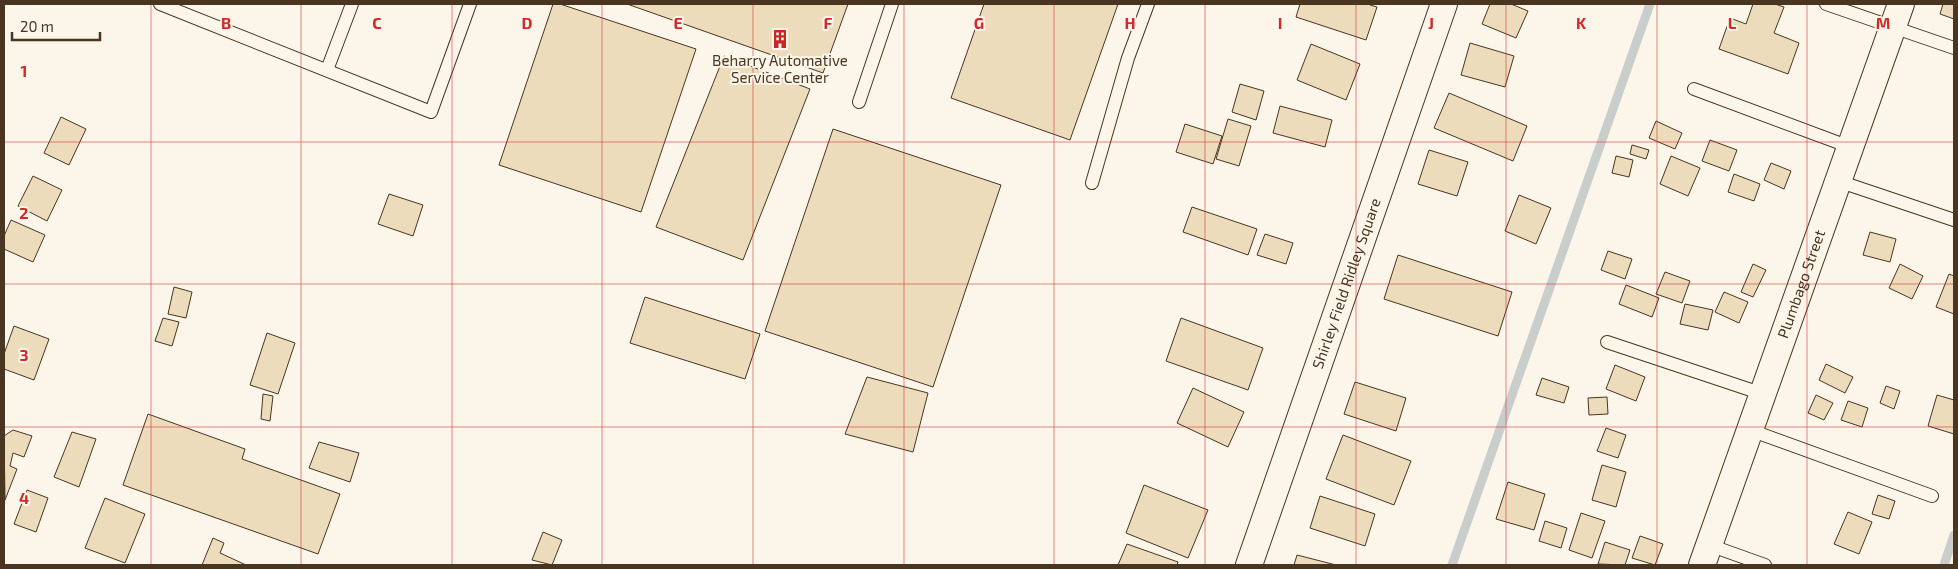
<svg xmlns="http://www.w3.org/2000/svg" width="1958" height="569" font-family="'Exo 2',sans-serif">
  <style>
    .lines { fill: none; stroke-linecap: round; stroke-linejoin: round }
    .stream { stroke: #c9cecd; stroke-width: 9 }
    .building { fill: #ecdcbc; stroke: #4a3520 }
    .service-casing { stroke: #4a3520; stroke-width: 14 }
    .minor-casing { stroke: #4a3520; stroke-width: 28 }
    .service { stroke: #fbf6e9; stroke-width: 12 }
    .minor { stroke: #fbf6e9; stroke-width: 26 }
    .grid { fill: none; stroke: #d62828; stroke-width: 1; stroke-opacity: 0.55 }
    .labels { text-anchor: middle; stroke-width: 4; stroke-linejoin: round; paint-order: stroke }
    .poi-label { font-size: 15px; fill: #4a3520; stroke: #fbf6e9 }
    .street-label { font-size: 15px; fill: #4a3520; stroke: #fbf6e9 }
    .grid-label { font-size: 16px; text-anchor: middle; font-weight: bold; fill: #d62828; stroke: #fbf6e9; stroke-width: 4; stroke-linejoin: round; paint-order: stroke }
  </style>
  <rect width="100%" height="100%" fill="#fbf6e9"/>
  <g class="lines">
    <!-- stream -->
    <g class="stream">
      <path d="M1452 565 1650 4"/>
      <path d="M1944 565 1954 535"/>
    </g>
  </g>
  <!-- building -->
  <g class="building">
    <path d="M553 4H560L696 49 641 212 499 165Z"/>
    <path d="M627 4H848L823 73Z"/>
    <path d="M984 4H1118L1070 140 951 98Z"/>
    <path d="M1300 4H1367L1377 7 1366 40 1296 17Z"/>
    <path d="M1490 4H1511L1528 11 1516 38 1482 24Z"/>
    <path d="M1753 4H1775L1784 7 1774 33 1799 43 1788 74 1719 49 1730 18 1746 24Z"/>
    <path d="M1943 4H1954V19L1940 14Z"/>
    <path d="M1470 43 1514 56 1505 87 1461 75Z"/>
    <path d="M1311 44 1360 64 1346 100 1297 80Z"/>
    <path d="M724 56 810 89 743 260 656 227Z"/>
    <path d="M1240 84 1264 91 1256 120 1232 112Z"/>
    <path d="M1449 93 1527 126 1513 161 1434 128Z"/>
    <path d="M1280 106 1332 120 1325 147 1273 133Z"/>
    <path d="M61 117 86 129 69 165 44 153Z"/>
    <path d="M1228 119 1251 126 1239 166 1216 159Z"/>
    <path d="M1656 121 1682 133 1675 149 1649 138Z"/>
    <path d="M1185 124 1222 136 1213 164 1176 152Z"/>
    <path d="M833 129 1001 185 933 387 765 331Z"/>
    <path d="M1710 140 1737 150 1729 171 1702 161Z"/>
    <path d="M1632 145 1649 150 1646 159 1630 154Z"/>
    <path d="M1429 150 1468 162 1457 196 1418 184Z"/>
    <path d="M1616 156 1633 160 1629 177 1612 173Z"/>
    <path d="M1671 156 1700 168 1688 196 1660 184Z"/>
    <path d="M1771 163 1791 171 1784 189 1764 180Z"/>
    <path d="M1734 174 1760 184 1754 201 1728 192Z"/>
    <path d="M33 176 62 190 47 221 18 206Z"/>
    <path d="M389 194 423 205 413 236 378 224Z"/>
    <path d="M1519 195 1551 208 1536 244 1505 231Z"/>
    <path d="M1192 207 1257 229 1248 255 1183 232Z"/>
    <path d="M11 220 45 235 33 262 4 249V236Z"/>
    <path d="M1870 232 1896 239 1890 262 1863 255Z"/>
    <path d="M1265 234 1293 243 1286 264 1257 255Z"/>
    <path d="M1608 251 1632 259 1625 279 1601 270Z"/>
    <path d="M1398 255 1512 292 1498 336 1384 299Z"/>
    <path d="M1753 264 1766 270 1753 297 1741 292Z"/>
    <path d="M1900 264 1923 276 1912 299 1889 288Z"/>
    <path d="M1665 272 1690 281 1682 303 1656 294Z"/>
    <path d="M1949 274 1954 276V314L1936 307Z"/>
    <path d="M1626 285 1659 298 1652 317 1619 304Z"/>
    <path d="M174 287 192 292 186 318 168 314Z"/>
    <path d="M1724 292 1748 302 1739 323 1715 312Z"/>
    <path d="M645 297 760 334 745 379 630 343Z"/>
    <path d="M1685 304 1713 310 1708 330 1680 324Z"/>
    <path d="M163 318 179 322 172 346 155 341Z"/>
    <path d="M1181 318 1263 348 1248 390 1166 361Z"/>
    <path d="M14 326 49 339 34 380 4 369V354Z"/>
    <path d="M267 333 295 343 278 394 250 385Z"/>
    <path d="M1826 364 1853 377 1845 393 1819 380Z"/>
    <path d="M1615 365 1645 377 1636 401 1606 389Z"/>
    <path d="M867 377 928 393 913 452 845 434Z"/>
    <path d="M1542 378 1569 387 1564 403 1536 395Z"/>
    <path d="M1355 382 1406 398 1396 431 1344 414Z"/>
    <path d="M1886 386 1900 391 1894 409 1880 403Z"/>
    <path d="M1193 388 1244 412 1228 447 1177 423Z"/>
    <path d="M263 394 273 396 270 421 261 419Z"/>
    <path d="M1816 395 1833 403 1824 420 1808 413Z"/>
    <path d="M1937 395 1954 400V434L1928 426Z"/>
    <path d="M1607 397 1608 414 1589 415 1588 398Z"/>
    <path d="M1848 401 1868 408 1862 427 1841 420Z"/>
    <path d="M148 414 245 449 242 459 340 494 318 554 123 485Z"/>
    <path d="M1606 428 1626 435 1618 458 1597 451Z"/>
    <path d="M13 430 32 436 24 457 13 453 10 466 17 469 5 500 4 436Z"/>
    <path d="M72 432 96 439 79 487 54 477Z"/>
    <path d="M1343 435 1411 461 1394 505 1326 479Z"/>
    <path d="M319 442 359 453 350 482 309 468Z"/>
    <path d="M1602 465 1626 472 1616 507 1592 500Z"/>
    <path d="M1508 482 1545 494 1534 530 1496 519Z"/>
    <path d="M1144 485 1208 510 1188 558 1126 533Z"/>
    <path d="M27 490 48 498 36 532 14 524Z"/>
    <path d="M1878 495 1895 501 1889 519 1872 514Z"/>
    <path d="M1320 496 1375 514 1365 546 1310 528Z"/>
    <path d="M105 498 145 514 125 563 85 548Z"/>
    <path d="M1848 512 1872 522 1859 554 1834 544Z"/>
    <path d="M1581 513 1605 521 1592 558 1569 550Z"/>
    <path d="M1545 521 1567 528 1561 548 1539 541Z"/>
    <path d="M543 532 562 540 552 565 532 560Z"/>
    <path d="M1640 536 1663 544 1655 565 1632 558Z"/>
    <path d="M213 538 224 543 220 553 246 565H202Z"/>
    <path d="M1605 542 1630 550 1625 565 1598 564Z"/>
    <path d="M1127 544 1178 562 1177 565H1118Z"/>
    <path d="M1297 555 1336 565H1294Z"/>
  </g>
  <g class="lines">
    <!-- service casing -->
    <g class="service-casing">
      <g id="service">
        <path d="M160 4 431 112 470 4"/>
        <path d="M1826 4 1954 48"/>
        <path d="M327 70 352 4"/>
        <path d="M1694 89 1850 147"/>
        <path d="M859 102 892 4"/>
        <path d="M1838 181 1954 220"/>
        <path d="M1092 183 1128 58 1148 4"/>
        <path d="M1607 342 1763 394"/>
        <path d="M1750 430 1932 496"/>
        <path d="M1709 545 1765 565"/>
      </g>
    </g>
    <!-- minor casing -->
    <g class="minor-casing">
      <g id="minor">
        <path id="s1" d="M1249 565 1444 4"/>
        <path id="s2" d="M1702 565 1901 4"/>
      </g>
    </g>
    <!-- service -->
    <use href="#service" class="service"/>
    <!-- minor -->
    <use href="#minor" class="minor"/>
  </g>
  <!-- grid -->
  <path class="grid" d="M151 4V565M301 4V565M452 4V565M602 4V565M753 4V565M904 4V565M1054 4V565M1205 4V565M1356 4V565M1506 4V565M1657 4V565M1807 4V565M4 142H1954M4 284H1954M4 427H1954"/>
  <!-- icons -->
  <defs>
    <g id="building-bare" transform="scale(1.5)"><path d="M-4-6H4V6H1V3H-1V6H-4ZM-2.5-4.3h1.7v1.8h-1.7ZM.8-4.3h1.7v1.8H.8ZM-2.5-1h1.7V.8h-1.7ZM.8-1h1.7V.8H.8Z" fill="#c62828" stroke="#fbf6e9" stroke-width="2.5" paint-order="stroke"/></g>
  </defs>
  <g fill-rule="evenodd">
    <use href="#building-bare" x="780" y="39"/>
  </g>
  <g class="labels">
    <!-- poi labels -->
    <g class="poi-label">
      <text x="780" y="66">Beharry Automative<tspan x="780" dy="17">Service Center</tspan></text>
    </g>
    <!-- street labels -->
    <g class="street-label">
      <text dy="5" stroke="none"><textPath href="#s1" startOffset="298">Shirley Field Ridley Square</textPath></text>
      <text dy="5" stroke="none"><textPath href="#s2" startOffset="298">Plumbago Street</textPath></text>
    </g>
  </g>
  <g class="grid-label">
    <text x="226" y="29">B</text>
    <text x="377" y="29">C</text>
    <text x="527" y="29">D</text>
    <text x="678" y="29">E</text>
    <text x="828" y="29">F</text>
    <text x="979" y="29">G</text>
    <text x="1130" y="29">H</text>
    <text x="1280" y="29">I</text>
    <text x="1431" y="29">J</text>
    <text x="1581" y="29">K</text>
    <text x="1732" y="29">L</text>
    <text x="1883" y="29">M</text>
    <text x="24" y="77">1</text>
    <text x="24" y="219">2</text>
    <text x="24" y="361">3</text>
    <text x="24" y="504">4</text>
  </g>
  <!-- border -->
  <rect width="1958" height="569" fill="none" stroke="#4a3520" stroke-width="10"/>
  <!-- scale -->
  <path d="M12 32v8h88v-8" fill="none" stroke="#4a3520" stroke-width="2.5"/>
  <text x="20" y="32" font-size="15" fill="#4a3520" stroke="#fbf6e9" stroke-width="4" paint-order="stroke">20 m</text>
</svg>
